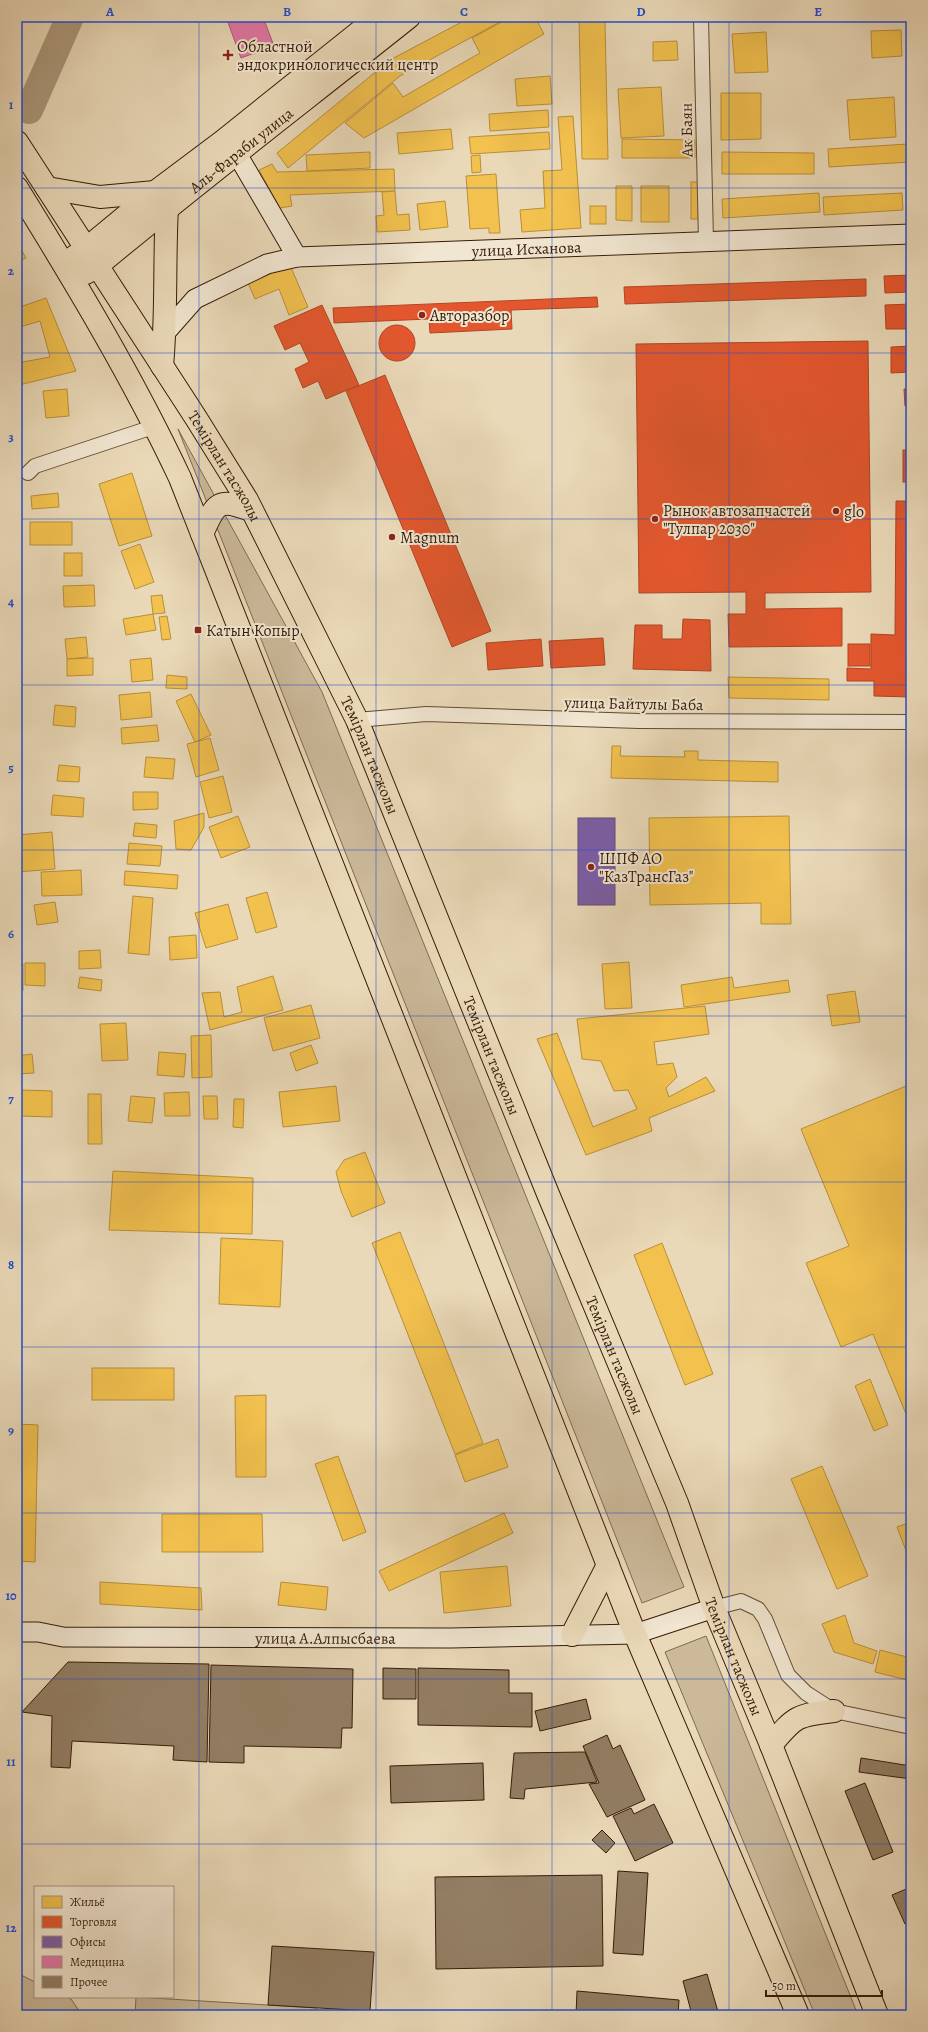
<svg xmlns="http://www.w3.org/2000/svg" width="928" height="2032" font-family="Alegreya,serif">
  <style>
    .green { fill: #cbb99a; stroke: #806a51 }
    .homes { fill: #f2c14e; stroke: #b98f39 }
    .shops { fill: #e4572e; stroke: #b04523 }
    .offices { fill: #7b5ea7; stroke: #664a77 }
    .health { fill: #e377a8; stroke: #af5b78 }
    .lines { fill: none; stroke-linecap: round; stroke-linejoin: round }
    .river { stroke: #ac987c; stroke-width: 28 }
    .building { fill: #937e64; stroke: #351b08 }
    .street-casing { stroke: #624a34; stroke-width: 16 }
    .secondary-casing { stroke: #351b08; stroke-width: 21 }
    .primary-casing { stroke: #351b08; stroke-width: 24 }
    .street { stroke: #f1e6d1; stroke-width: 14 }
    .secondary { stroke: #f1e6d1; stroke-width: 19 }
    .primary { stroke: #ead9b8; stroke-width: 22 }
    .grid { fill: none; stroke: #1d4ed8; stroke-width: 1; stroke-opacity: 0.55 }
    .poi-dot { fill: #8f2418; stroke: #f1e6d1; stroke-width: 1.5 }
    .labels { text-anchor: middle; stroke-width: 4; stroke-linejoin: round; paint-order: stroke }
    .poi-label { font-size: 16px; fill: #351b08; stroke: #f1e6d1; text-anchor: start }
    .street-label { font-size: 16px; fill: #351b08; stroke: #f1e6d1 }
    .neatline { fill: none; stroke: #1d4ed8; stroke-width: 1.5 }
    .grid-label { font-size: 13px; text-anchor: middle; font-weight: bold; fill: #1d4ed8 }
  </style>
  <rect width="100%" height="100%" fill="#ead9b8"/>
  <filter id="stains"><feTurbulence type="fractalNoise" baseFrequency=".005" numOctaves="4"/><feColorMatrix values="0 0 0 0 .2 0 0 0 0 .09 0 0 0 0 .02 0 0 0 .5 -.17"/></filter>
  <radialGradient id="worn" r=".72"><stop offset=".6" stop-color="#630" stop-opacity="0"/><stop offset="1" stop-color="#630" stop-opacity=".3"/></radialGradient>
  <!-- green -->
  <g class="green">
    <path d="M178 429 322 692 684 1587 642 1603Z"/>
    <path d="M706 1636 858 2015H815L665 1652Z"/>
    <path d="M21 1975 35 1982V1997H67L71 1999 82 2015H17V1977Z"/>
    <path d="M136 1997 317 2008 316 2015H135Z"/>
  </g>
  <!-- homes -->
  <g class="homes">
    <path d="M471 17H509L400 76 288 168 277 153 390 60Z"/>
    <path d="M511 17H535L544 34 364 138 345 123 393 83 403 97 480 53 472 38Z"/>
    <path d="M579 17H595L605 23 608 159H582Z"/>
    <rect x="768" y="17" width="33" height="2"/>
    <path d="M901 30 902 56 872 58 871 31Z"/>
    <path d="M766 32 768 72 735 73 732 34Z"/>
    <path d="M677 41 678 60 653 61V42Z"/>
    <path d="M550 76 552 104 517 106 515 79Z"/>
    <path d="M661 87 664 136 621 138 618 89Z"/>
    <path d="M721 93H761V139L721 140Z"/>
    <path d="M894 97 896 137 850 140 847 100Z"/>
    <path d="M548 110 549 127 490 131 489 114Z"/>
    <path d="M573 116 581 228 522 232 520 210 545 208 543 171 562 170 558 117Z"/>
    <path d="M451 129 453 149 399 154 397 133Z"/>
    <path d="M549 132 550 149 471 154 469 137Z"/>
    <path d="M622 139 695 140V158H622Z"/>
    <path d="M908 144 909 162 829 167 828 149Z"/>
    <path d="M370 152V168L307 171 306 155Z"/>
    <path d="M722 152 814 153V174H722Z"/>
    <path d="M480 155 481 172 472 173 471 156Z"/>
    <path d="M272 164 277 172 394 169 395 191 290 195 292 206 280 208 259 170Z"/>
    <path d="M496 174 500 233H489V228L470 229 466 176Z"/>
    <rect x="691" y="182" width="12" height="37"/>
    <path d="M616 186H632V221L616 220Z"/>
    <rect x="641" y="186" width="28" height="36"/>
    <path d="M395 191 397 215 409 214 410 230 377 232 376 216 384 215 382 192Z"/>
    <path d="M819 193 820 212 723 218 722 199Z"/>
    <path d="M902 193 903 210 824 215 823 197Z"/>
    <path d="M445 201 448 227 420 230 417 204Z"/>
    <rect x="590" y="206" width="16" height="18"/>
    <path d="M17 242 26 258 17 262Z"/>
    <path d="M290 265 308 307 289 315 279 289 255 299 248 283Z"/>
    <path d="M46 298 76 371 19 385 17 363 50 357 40 321 17 328V308Z"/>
    <path d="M67 389 69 416 46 418 43 391Z"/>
    <path d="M132 473 152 536 119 546 99 484Z"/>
    <path d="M58 493 59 507 32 509 31 496Z"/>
    <rect x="30" y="522" width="42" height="23"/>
    <path d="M140 544 154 582 135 589 121 551Z"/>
    <rect x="64" y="553" width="18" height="23"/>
    <path d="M94 585 95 606 64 607 63 586Z"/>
    <path d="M162 595 165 613 153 614 151 596Z"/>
    <path d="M153 614 156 630 126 635 123 619Z"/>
    <path d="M167 616 171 639 162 640 159 617Z"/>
    <path d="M86 637 88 657 67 659 65 639Z"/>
    <path d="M93 658V675L67 676V659Z"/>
    <path d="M151 658 153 680 132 682 130 660Z"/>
    <path d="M167 675 187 677V689L166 688Z"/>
    <path d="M728 677 829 679V700L729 698Z"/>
    <path d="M150 692 152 717 121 720 119 695Z"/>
    <path d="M191 694 211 735 195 742 176 701Z"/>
    <path d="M55 705 76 707 75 727 53 725Z"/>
    <path d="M157 725 159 741 122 744 121 728Z"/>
    <path d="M210 738 219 770 196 777 187 744Z"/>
    <path d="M612 746H621L620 756 685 757 684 751H698V760L778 762V782L611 778Z"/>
    <path d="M146 757 175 759 173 779 144 777Z"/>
    <path d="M59 765 80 767 79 782 57 781Z"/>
    <path d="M223 776 232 812 209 818 200 782Z"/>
    <path d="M133 792H158V809L133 810Z"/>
    <path d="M53 795 84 798 83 817 51 815Z"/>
    <path d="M204 813V827L191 850 176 849 174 821Z"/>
    <path d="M238 816 250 847 221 858 209 827Z"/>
    <path d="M789 816 791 924H761V903L650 905 649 818Z"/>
    <path d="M135 823 157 825 156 838 133 836Z"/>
    <path d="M52 832 55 869 17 872V835Z"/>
    <path d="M129 843 162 846 160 866 127 864Z"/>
    <path d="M81 870 82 895 42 896 41 872Z"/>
    <path d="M125 871 178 875 177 889 124 885Z"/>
    <path d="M267 892 277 927 256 933 246 898Z"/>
    <path d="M133 896 153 898 149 955 128 953Z"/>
    <path d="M55 902 58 922 37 925 34 905Z"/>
    <path d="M228 904 238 939 206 948 195 913Z"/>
    <path d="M196 935 197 958 170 960 169 937Z"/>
    <path d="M100 950 101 968 79 969V951Z"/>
    <path d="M629 962 632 1008 605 1009 602 964Z"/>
    <path d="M25 963H45V986L25 985Z"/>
    <rect x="17" y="964" width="6" height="26"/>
    <path d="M273 976 283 1010 210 1030 202 993 220 992 224 1017 242 1012 237 987Z"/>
    <path d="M80 977 102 980 101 991 78 988Z"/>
    <path d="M732 977 734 988 788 980 790 992 684 1007 681 985Z"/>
    <path d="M855 991 860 1022 832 1026 827 995Z"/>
    <path d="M311 1005 320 1038 273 1051 264 1018Z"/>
    <path d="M705 1006 709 1034 654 1042 657 1065 673 1063 677 1077 666 1088 669 1097 706 1077 715 1091 649 1118 652 1131 586 1155 537 1039 557 1033 593 1127 637 1109 628 1090 614 1091 601 1061 582 1059 577 1019Z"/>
    <path d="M126 1023 128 1060 102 1061 100 1024Z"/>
    <path d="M211 1035 212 1077 192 1078 191 1036Z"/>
    <path d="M311 1045 318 1063 296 1071 290 1053Z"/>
    <path d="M159 1052 186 1054 184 1077 157 1075Z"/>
    <path d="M32 1054 34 1073 17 1074V1056Z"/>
    <path d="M911 1084V1426L873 1334 841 1347 806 1263 849 1246 801 1129Z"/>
    <path d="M336 1086 340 1121 283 1127 279 1092Z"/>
    <rect x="17" y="1090" width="4" height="35"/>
    <path d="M22 1090 52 1091V1117L21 1116Z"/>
    <path d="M189 1092 190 1116H165L164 1093Z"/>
    <path d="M88 1094H101L102 1144H88Z"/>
    <path d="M131 1096 155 1098 152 1123 128 1121Z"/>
    <path d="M203 1096H217L218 1119H204Z"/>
    <path d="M234 1099H244L243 1128 233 1127Z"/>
    <path d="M365 1152 385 1203 352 1217 341 1191 336 1172 344 1160Z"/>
    <path d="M113 1171 253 1178 252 1234 109 1230Z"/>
    <path d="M400 1232 483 1443 455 1454 372 1243Z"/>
    <path d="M221 1238 283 1241 280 1307 219 1304Z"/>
    <path d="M662 1243 713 1374 685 1385 634 1255Z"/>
    <rect x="92" y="1368" width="82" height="32"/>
    <path d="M870 1379 888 1425 874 1431 855 1386Z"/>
    <path d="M266 1395V1477H236L235 1396Z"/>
    <path d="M17 1424 38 1425 35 1562 17 1561Z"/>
    <path d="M498 1439 508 1467 465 1482 455 1455Z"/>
    <path d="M338 1456 366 1532 343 1541 315 1464Z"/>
    <path d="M822 1466 868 1576 837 1589 791 1479Z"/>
    <path d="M504 1513 513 1533 389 1591 379 1571Z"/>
    <path d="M162 1514H262L263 1552H162Z"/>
    <path d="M911 1522V1555L908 1556 897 1527Z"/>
    <path d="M507 1566 511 1606 444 1613 440 1572Z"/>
    <path d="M100 1582 201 1588 202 1610 100 1604Z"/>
    <path d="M281 1582 328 1587 326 1610 278 1605Z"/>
    <path d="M845 1615 854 1643 877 1651 873 1664 834 1652 822 1624Z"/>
    <path d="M880 1650 911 1658V1681L875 1672Z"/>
  </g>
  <!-- shops -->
  <g class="shops">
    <path d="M911 275V292L885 293 884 276Z"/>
    <path d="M866 279V296L625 304 624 287Z"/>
    <path d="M597 297 598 307 511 310 512 329 430 333 429 319 334 323 333 308Z"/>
    <path d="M911 304V329H886L885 305Z"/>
    <path d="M322 305 359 385 326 399 318 381 303 388 295 369 309 362 300 343 285 350 274 326Z"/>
    <circle cx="397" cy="343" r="18"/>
    <path d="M868 341 871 592 765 593V609L842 608V646L729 647 728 614H746V592L639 593 636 344Z"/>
    <path d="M911 346V372L891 373V347Z"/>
    <path d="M385 375 491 631 452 647 346 391Z"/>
    <path d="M904 389H911V406H905Z"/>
    <rect x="903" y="450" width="8" height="32"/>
    <path d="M896 501H911V697L874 696V681H847V668L871 669V634L895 635Z"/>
    <path d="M683 619 710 620 711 671 633 669 635 625H662V639H682Z"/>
    <path d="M603 638 605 665 551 668 549 641Z"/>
    <path d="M541 639 543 666 488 670 486 643Z"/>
    <rect x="848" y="644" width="22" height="22"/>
  </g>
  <!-- offices -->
  <rect class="offices" x="578" y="818" width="37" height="87"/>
  <!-- health -->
  <path class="health" d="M226 17H263L274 46 241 58Z"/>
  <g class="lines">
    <!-- river -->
    <path class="river" d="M29 110 70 17"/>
  </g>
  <!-- building -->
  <g class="building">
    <path d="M68 1662 209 1664 207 1762 173 1760 174 1746 72 1741 70 1768 51 1767 52 1716 22 1712Z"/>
    <path d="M211 1665 353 1669 352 1728H342L341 1748 244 1746V1763L209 1762Z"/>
    <path d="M383 1668 416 1669V1699H383Z"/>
    <path d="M418 1668 509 1670V1693H532V1727L418 1725Z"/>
    <path d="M586 1699 591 1719 540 1731 535 1711Z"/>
    <path d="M607 1735 613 1749 620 1745 645 1800 607 1817 589 1784 599 1783 583 1746Z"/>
    <path d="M585 1752 597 1782 525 1789 524 1799 510 1798 514 1753Z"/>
    <path d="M861 1758 911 1766V1779L859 1772Z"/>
    <path d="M483 1763 484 1800 391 1803 390 1766Z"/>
    <path d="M865 1783 893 1852 873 1860 845 1791Z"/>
    <path d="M654 1804 673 1843 635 1861 613 1816 631 1808 634 1814Z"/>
    <path d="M602 1830 615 1843 606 1853 592 1840Z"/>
    <path d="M618 1871 648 1873 643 1955 613 1953Z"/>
    <path d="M602 1875 603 1966 436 1969 435 1877Z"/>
    <path d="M911 1887V1922L905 1924 892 1895Z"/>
    <path d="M272 1946 374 1952 370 2011 268 2005Z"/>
    <path d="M707 1974 719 2015H692L683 1981Z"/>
    <path d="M577 1991 679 2000 678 2015H576Z"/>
  </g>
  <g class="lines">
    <!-- street casing -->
    <g class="street-casing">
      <g id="street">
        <path d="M701 17 706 242"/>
        <path d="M28 473 35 466 156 426"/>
        <path d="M357 720 426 714 639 721 911 722"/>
        <path d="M714 1608 741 1601 758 1609 765 1619 788 1675 806 1693 834 1711 911 1727"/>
      </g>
    </g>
    <!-- secondary casing -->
    <g class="secondary-casing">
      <g id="secondary">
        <path d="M237 154 297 257"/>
        <path id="s1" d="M165 333 195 299 267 264 297 257 911 234"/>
        <path id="s2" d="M17 1632H38L63 1637 451 1638 635 1634 714 1608"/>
      </g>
    </g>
    <!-- primary casing -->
    <g class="primary-casing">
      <g id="primary">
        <path id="s3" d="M17 142 196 418 247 500 357 720 548 1194 677 1503 714 1608 771 1745 877 2015"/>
        <path d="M17 188C75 282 133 378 180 478L635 1634 798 2015"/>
        <path d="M47 188 100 197 155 192"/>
        <path d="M74 257 86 249 155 192 223 141 378 17"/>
        <path id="s4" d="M86 273 97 266C199 181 305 100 409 17"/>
        <path d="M162 366C167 313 164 260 167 207"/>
        <path d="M202 534C216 502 218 498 251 510"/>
        <path d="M572 1635 608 1565"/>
        <path d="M771 1745C795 1716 797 1715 834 1711"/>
      </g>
    </g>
    <!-- street -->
    <use href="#street" class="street"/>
    <!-- secondary -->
    <use href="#secondary" class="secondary"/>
    <!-- primary -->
    <use href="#primary" class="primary"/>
  </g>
  <!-- grid -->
  <path class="grid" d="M199 17V2015M376 17V2015M552 17V2015M729 17V2015M17 188H911M17 353H911M17 519H911M17 685H911M17 850H911M17 1016H911M17 1182H911M17 1347H911M17 1513H911M17 1679H911M17 1844H911"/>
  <!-- markers -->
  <g class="poi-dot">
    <path d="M226 49h4v4h4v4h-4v4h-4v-4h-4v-4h4z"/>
    <circle cx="422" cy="315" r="4"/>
    <circle cx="836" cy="511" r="4"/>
    <circle cx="655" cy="519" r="4"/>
    <circle cx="392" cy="537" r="4"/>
    <rect x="194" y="626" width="8" height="8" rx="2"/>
    <circle cx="591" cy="867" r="4"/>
  </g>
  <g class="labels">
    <!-- poi labels -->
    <g class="poi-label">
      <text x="237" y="52">Областной<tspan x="237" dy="18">эндокринологический центр</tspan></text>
      <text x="430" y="321">Авторазбор</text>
      <text x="663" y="516">Рынок автозапчастей<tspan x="663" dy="18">"Тулпар 2030"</tspan></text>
      <text x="844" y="517">glo</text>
      <text x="400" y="543">Magnum</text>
      <text x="206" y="636">Катын Копыр</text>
      <text x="599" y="864">ШПФ АО<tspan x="599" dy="18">"КазТрансГаз"</tspan></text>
    </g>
    <!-- street labels -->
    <g class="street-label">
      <text transform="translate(686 130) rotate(-91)" y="6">Ак Баян</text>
      <text dy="6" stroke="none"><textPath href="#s4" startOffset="198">Аль-Фараби улица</textPath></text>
      <text dy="6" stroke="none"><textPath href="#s1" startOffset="386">улица Исханова</textPath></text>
      <text dy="6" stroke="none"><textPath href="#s3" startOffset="385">Темірлан тасжолы</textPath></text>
      <text transform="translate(634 703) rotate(1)" y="6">улица Байтулы Баба</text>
      <text dy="6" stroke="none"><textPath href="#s3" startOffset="709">Темірлан тасжолы</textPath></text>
      <text dy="6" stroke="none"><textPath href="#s3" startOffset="1033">Темірлан тасжолы</textPath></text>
      <text dy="6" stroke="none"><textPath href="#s3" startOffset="1357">Темірлан тасжолы</textPath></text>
      <text dy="6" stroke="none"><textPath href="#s2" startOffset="309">улица А.Алпысбаева</textPath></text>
      <text dy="6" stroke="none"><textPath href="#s3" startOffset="1681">Темірлан тасжолы</textPath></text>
    </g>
  </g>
  <!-- margin -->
  <rect width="928" height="2032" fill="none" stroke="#ead9b8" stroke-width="44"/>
  <!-- legend -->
  <rect x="34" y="1886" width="140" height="112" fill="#f1e6d1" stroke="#a69581"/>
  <rect x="42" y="1896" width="20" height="12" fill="#f2c14e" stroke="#a69581"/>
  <text x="70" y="1906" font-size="12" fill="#351b08">Жильё</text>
  <rect x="42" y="1916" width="20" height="12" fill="#e4572e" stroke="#a69581"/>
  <text x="70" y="1926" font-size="12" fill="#351b08">Торговля</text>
  <rect x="42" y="1936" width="20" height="12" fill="#7b5ea7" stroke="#a69581"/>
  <text x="70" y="1946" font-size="12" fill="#351b08">Офисы</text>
  <rect x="42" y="1956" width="20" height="12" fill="#e377a8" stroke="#a69581"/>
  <text x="70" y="1966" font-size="12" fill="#351b08">Медицина</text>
  <rect x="42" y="1976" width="20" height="12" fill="#937e64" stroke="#a69581"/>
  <text x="70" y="1986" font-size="12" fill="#351b08">Прочее</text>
  <!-- scale -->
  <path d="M766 1990v6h116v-6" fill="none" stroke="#351b08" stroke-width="2"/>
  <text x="772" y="1990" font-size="12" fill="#351b08" stroke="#f1e6d1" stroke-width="3" paint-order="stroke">50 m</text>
  <rect x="22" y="22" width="884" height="1988" class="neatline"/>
  <g class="grid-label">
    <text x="110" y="16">A</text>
    <text x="287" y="16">B</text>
    <text x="464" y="16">C</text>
    <text x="641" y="16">D</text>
    <text x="818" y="16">E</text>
    <text x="11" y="109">1</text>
    <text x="11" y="275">2</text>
    <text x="11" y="441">3</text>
    <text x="11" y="606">4</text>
    <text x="11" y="772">5</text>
    <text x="11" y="938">6</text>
    <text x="11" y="1103">7</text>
    <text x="11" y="1269">8</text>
    <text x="11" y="1435">9</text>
    <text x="11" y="1600">10</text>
    <text x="11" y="1766">11</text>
    <text x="11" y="1932">12</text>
  </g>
  <rect width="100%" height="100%" filter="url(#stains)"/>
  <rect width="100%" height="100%" fill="url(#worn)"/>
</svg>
